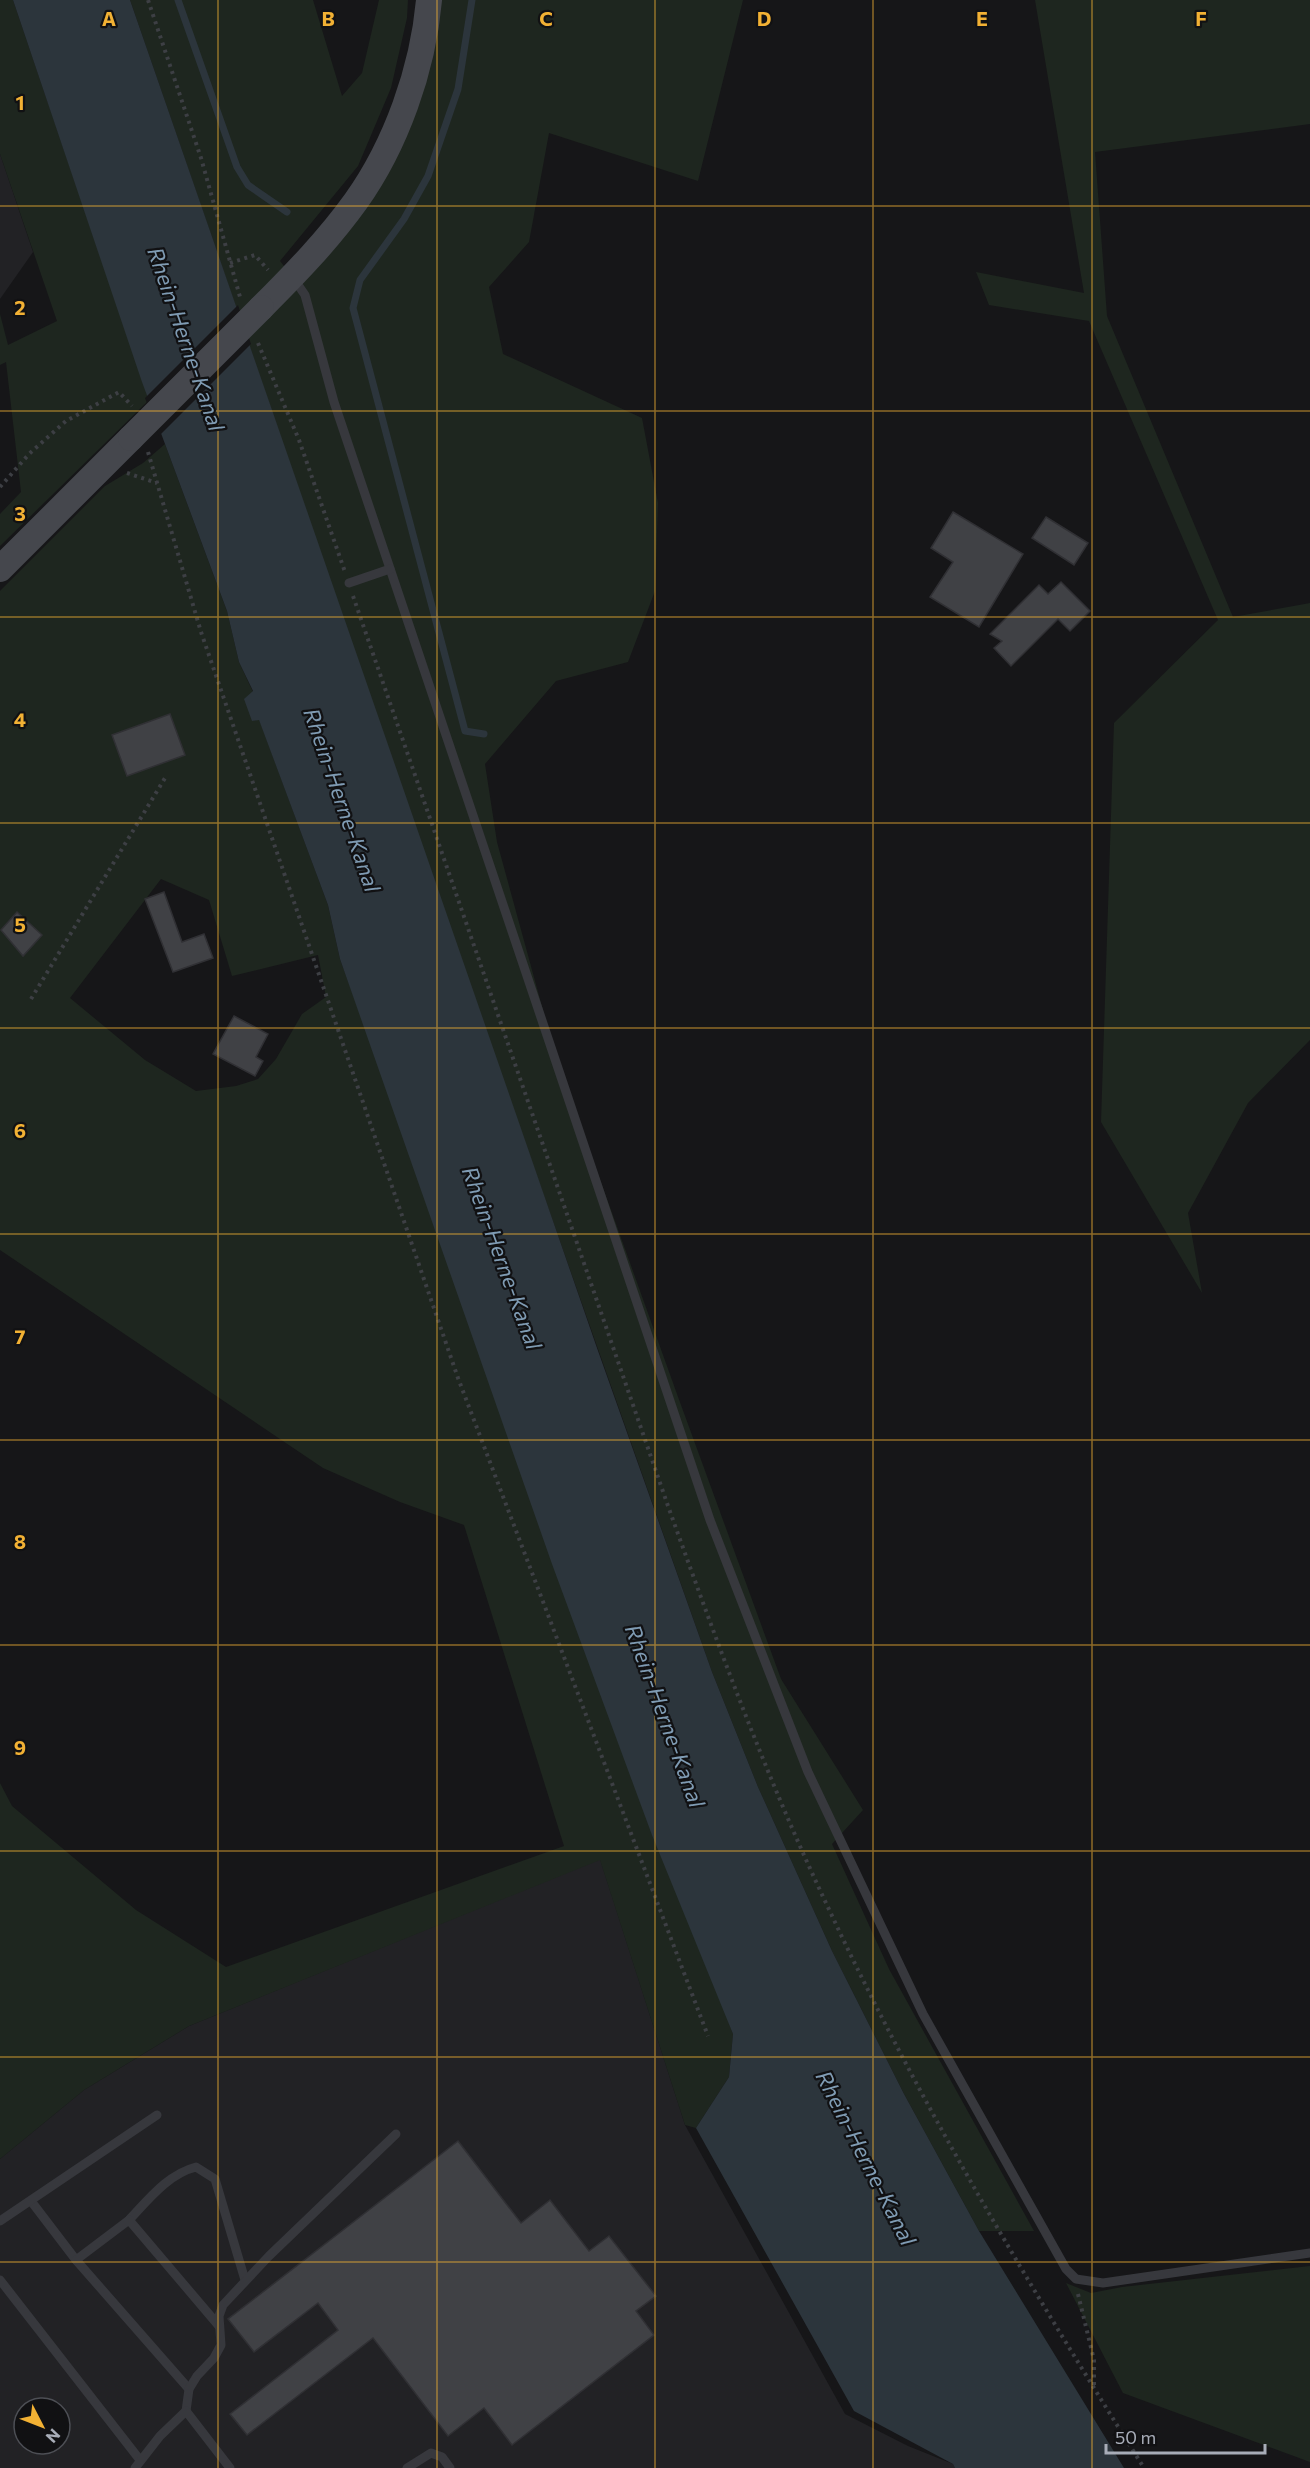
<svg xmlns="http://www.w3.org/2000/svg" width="1310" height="2468" font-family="Commissioner,sans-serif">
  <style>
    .built { fill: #222225; fill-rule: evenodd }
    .green { fill: #1e261f; fill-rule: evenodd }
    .water { fill: #2c353c }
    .pier { fill: #161618 }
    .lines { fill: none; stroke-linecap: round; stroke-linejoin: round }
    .stream { stroke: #2c353c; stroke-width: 7 }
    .building { fill: #404145; stroke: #303034; stroke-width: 1.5 }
    .path { stroke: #3d3f44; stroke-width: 4; stroke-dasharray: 3 4.5; stroke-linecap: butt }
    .lane { stroke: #37383d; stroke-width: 9 }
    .secondary { stroke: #45474d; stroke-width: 26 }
    .secondary-bridge { stroke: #45474d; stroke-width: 26 }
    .grid { fill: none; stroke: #f2b134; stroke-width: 1.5; stroke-opacity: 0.55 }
    .labels { text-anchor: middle; stroke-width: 4.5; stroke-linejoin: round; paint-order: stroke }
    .water-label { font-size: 22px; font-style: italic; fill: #7f9bb3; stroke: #111113 }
    .grid-label { font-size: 20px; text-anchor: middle; font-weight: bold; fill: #f2b134; stroke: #111113; stroke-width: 4.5; stroke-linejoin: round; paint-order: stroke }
  </style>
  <rect width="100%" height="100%" fill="#161618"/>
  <!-- built -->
  <g class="built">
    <path d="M0 154 33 252 0 299Z"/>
    <path d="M600 1859 685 2125 845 2414 908 2446 953 2464 955 2468H0V2159L84 2090 189 2026ZM24 2408H60V2444H24Z"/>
  </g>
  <!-- green -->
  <g class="green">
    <path d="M0 0H13L149 400 0 546V514L21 492 6 362 0 365V314L8 345 57 321 0 154Z"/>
    <path d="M130 0H313L342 96 362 73 379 0H408L407 18 391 88 358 166 280 261 292 276 357 200 440 0H743L698 181 549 133 529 242 489 287 503 354 642 418 658 503 655 591 628 662 556 681 485 764 497 842 555 1054 677 1394 781 1679 863 1810 832 1844 889 1969 1034 2231H979L904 2094 832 1951 758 1787 712 1672 484 1026Z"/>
    <path d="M1035 0H1310V124L1095 152 1107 316 1233 617 1310 603V1040L1248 1103 1188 1213 1202 1293 1101 1122 1114 723 1218 620 1089 321 989 305 976 272 1084 293Z"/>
    <path d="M165 444 227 611 239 662 253 692V721L259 719 328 905 340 959 733 2034 729 2077 696 2128 685 2125 600 1860 189 2026 84 2090 0 2159V1783L12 1806 136 1910 226 1967 564 1846 464 1525 400 1502 323 1468 0 1250V591L105 486 143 463ZM161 879 209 900 232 976 318 955 326 997 302 1014 276 1059 258 1079 236 1086 196 1091 145 1060 70 998Z"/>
    <path d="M1310 2266V2462L1123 2393 1066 2283 1091 2293 1122 2287Z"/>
  </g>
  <!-- water -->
  <path class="water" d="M13 0H130L597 1348 712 1672 758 1787 832 1951 904 2094 979 2231 1124 2468H955L953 2464 854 2411 696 2128 729 2077 733 2034 652 1835 552 1564 340 959 328 905 259 720 252 721 244 699 253 691 239 662 227 611 142 382Z"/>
  <!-- pier -->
  <path class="pier" d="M238 305 251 344 159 436 145 398Z"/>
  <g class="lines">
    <!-- stream -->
    <g class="stream">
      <path d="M178 0 237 167 248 185 287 212"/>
      <path d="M472 0 458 89 428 176 404 219 360 280 353 308 465 731 484 734"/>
    </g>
  </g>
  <!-- building -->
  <g class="building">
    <path d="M953 512 1023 554 979 627 930 597 953 562 931 548Z"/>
    <path d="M1046 517 1088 543 1074 565 1032 538Z"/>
    <path d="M1061 582 1090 611 1070 631 1058 619 1011 666 994 648 1002 641 990 634 1039 585 1048 594Z"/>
    <path d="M170 714 185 755 127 776 112 735Z"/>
    <path d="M164 892 182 942 204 934 213 958 173 972 145 899Z"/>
    <path d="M17 912 42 935 23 956 1 930Z"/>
    <path d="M234 1016 268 1034 256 1057 263 1061 255 1076 213 1054Z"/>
    <path d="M458 2141 521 2223 550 2200 589 2251 609 2236 656 2296 636 2311 654 2335 512 2445 484 2408 448 2436 373 2338 247 2435 230 2414 338 2330 318 2303 254 2352 228 2319Z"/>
  </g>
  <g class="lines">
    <!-- path -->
    <g class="path">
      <path d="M148 0 201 158 240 297"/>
      <path d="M230 263 255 255 268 270"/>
      <path d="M258 343 299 440 345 572"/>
      <path d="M148 452 201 632 458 1378 708 2036"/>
      <path d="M127 473 157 483"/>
      <path d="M0 487 29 454 66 421 119 392 132 406"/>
      <path d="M353 596 668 1506C716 1640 765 1774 826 1903 918 2101 1028 2284 1144 2468"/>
      <path d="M31 999 165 778"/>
      <path d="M1078 2294 1094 2360V2387"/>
    </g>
    <!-- lane -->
    <g class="lane">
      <path d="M294 279 305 295 334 402 710 1520 808 1772 923 2014 1066 2269 1076 2279 1103 2283 1310 2253"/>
      <path d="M349 583 390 569"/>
      <path d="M31 2201 76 2260 189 2389"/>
      <path d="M129 2220C148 2200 168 2174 196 2167L215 2179 245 2280"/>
      <path d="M0 2221 157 2115"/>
      <path d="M76 2260 129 2220 219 2326"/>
      <path d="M0 2280 140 2460"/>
      <path d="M186 2411 189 2389 197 2376 214 2358 221 2345 219 2316 223 2305 269 2256 396 2134"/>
      <path d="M135 2468 160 2436 186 2411 230 2468"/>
      <path d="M407 2468 431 2453 442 2457 450 2468"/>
    </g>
    <!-- secondary -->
    <g class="secondary">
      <path d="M261 308C295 274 328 240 356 201 396 145 423 69 429 0"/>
      <path d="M0 569 131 438"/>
    </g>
    <!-- secondary-bridge -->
    <path class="secondary-bridge" d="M131 438 261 308"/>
  </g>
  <!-- grid -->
  <path class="grid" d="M218 0V2468M437 0V2468M655 0V2468M873 0V2468M1092 0V2468M0 206H1310M0 411H1310M0 617H1310M0 823H1310M0 1028H1310M0 1234H1310M0 1440H1310M0 1645H1310M0 1851H1310M0 2057H1310M0 2262H1310"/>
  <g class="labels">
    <!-- water labels -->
    <g class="water-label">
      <text transform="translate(186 339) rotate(71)" y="8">Rhein-Herne-Kanal</text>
      <text transform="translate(342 800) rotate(71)" y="8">Rhein-Herne-Kanal</text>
      <text transform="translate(502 1258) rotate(70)" y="8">Rhein-Herne-Kanal</text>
      <text transform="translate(665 1716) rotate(70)" y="8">Rhein-Herne-Kanal</text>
      <text transform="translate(866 2158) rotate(63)" y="8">Rhein-Herne-Kanal</text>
    </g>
  </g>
  <g class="grid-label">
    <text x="109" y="26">A</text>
    <text x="328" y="26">B</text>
    <text x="546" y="26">C</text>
    <text x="764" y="26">D</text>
    <text x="982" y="26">E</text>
    <text x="1201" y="26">F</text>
    <text x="20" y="110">1</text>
    <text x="20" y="315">2</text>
    <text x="20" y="521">3</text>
    <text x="20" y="727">4</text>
    <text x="20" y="932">5</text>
    <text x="20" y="1138">6</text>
    <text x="20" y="1344">7</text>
    <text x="20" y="1549">8</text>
    <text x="20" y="1755">9</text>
  </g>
  <!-- north arrow -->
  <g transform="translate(42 2426) rotate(132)"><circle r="28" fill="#111113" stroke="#4d4f55" stroke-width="1.5"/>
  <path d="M0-4.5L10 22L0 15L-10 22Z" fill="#f2b134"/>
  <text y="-9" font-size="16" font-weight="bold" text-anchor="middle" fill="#a8adb8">N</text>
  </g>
  <!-- scale -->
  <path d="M1106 2444v9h159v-9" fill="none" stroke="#a8adb8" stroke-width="3"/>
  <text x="1115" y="2444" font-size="18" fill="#a8adb8" stroke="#111113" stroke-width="4.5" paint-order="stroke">50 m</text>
</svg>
